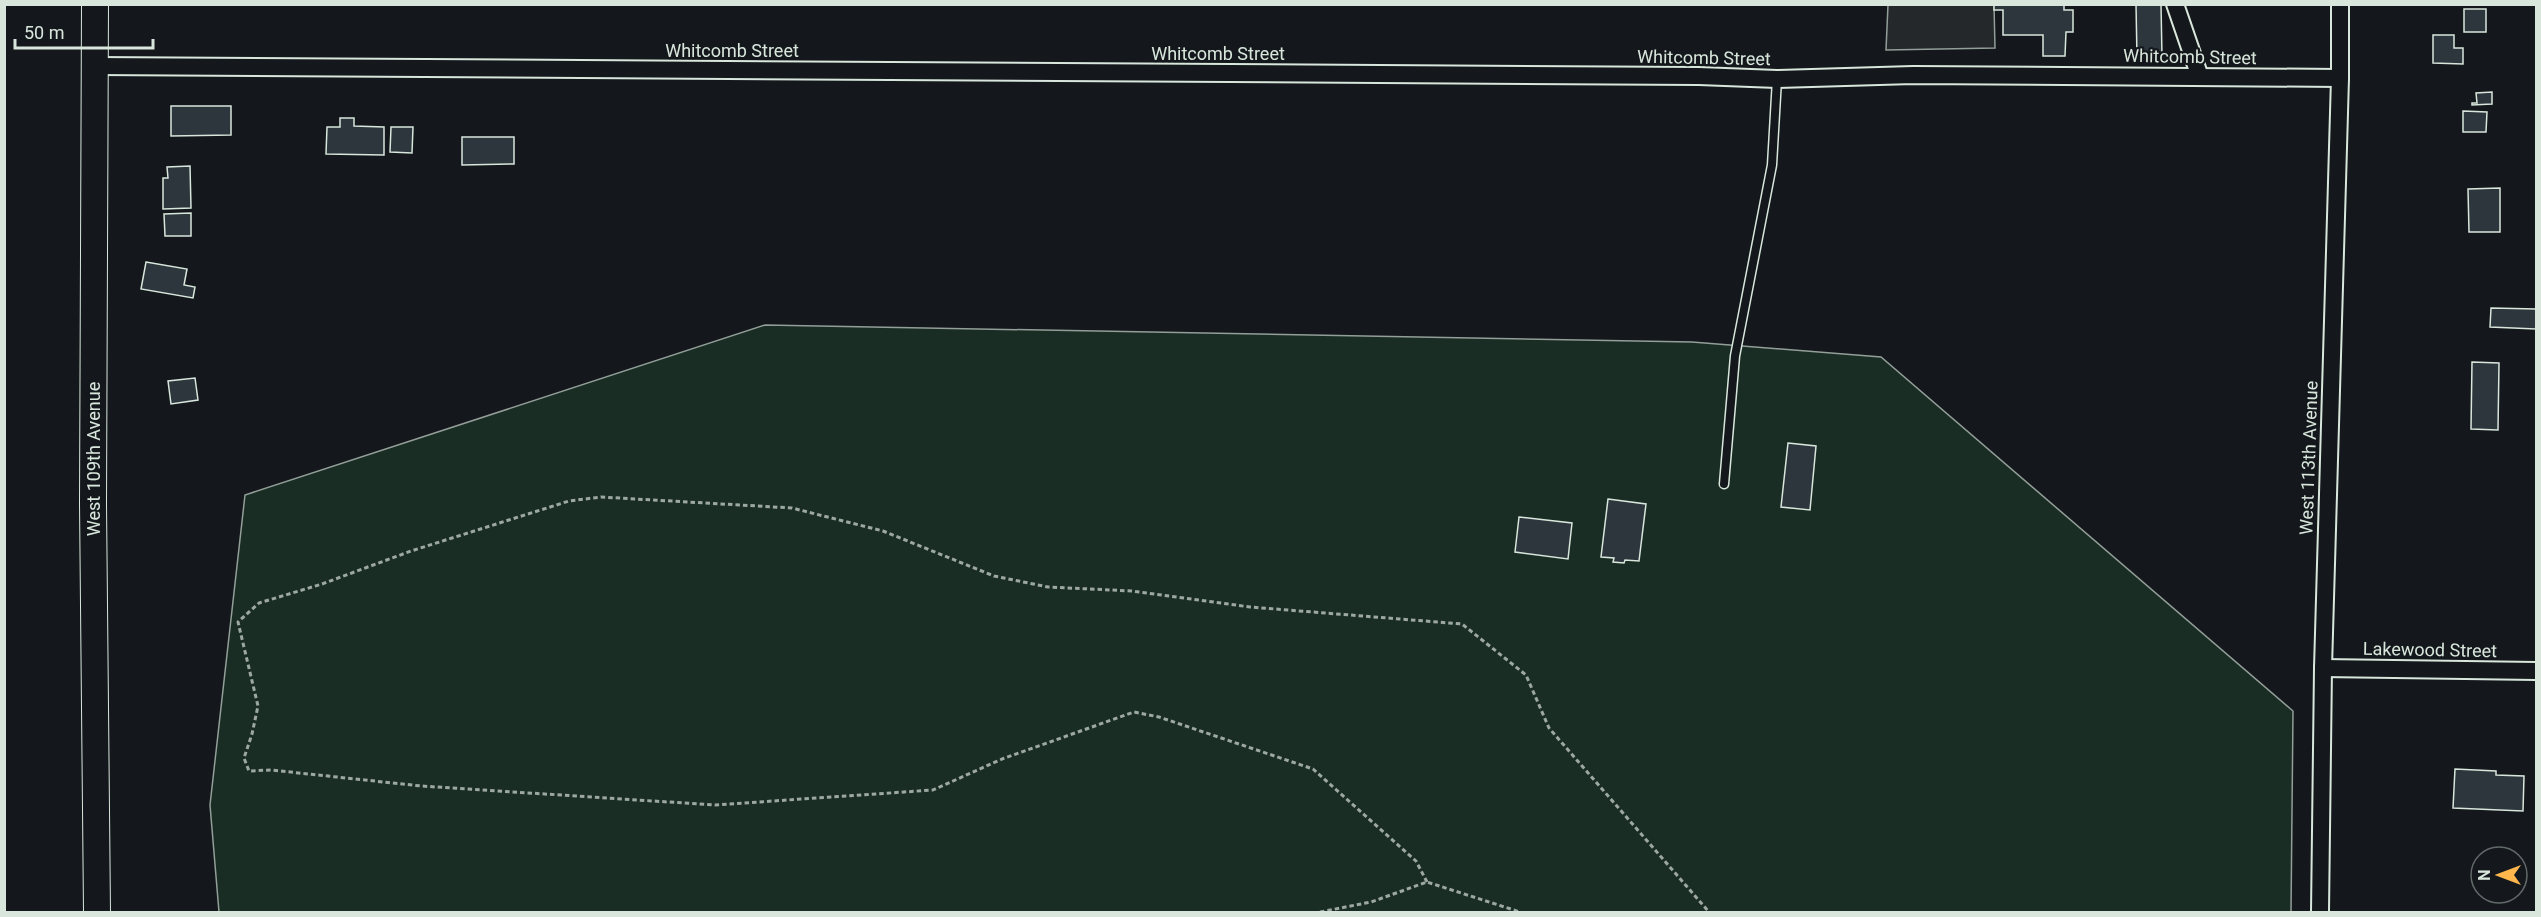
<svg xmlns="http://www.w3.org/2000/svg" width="2541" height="917" font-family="Roboto,sans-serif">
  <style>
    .green { fill: #1a2d24; stroke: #939e99; stroke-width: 1.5 }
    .parking { fill: #24282b; stroke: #939e99; stroke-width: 1.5 }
    .building { fill: #2c363c; stroke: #d8e6dc; stroke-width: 1.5 }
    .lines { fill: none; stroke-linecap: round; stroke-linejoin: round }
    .service-casing { stroke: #d8e6dc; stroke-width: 11 }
    .minor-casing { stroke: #d8e6dc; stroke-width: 20 }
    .primary-casing { stroke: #d8e6dc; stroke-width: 28 }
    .path { stroke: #9da8a2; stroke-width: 3; stroke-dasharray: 4.5 3; stroke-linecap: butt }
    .service { stroke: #14181c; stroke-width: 8 }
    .minor { stroke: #14181c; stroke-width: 16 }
    .primary { stroke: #14181c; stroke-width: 26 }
    .labels { text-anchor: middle; stroke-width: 4.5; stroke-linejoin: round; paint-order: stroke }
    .street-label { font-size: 18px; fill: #d8e6dc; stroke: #14181c }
  </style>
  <rect width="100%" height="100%" fill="#14181c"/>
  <!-- green -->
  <path class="green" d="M765 325 1692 342 1881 357 2293 711 2291 912H219L210 805 245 495Z"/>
  <!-- parking -->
  <path class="parking" d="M1888 5H1994L1995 48 1886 50Z"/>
  <!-- building -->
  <g class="building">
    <path d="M1994 4H2064V10H2073V32H2066L2065 56H2043V35H2003V10H1994Z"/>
    <path d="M2136 4H2161L2162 57 2137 58Z"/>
    <rect x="2464" y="9" width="22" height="23"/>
    <path d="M2433 35H2454V48H2463V64L2433 63Z"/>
    <path d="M2492 92V104L2472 105V103H2477L2476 93Z"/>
    <path d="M171 106H231V135L171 136Z"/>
    <path d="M2463 111 2487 112 2486 132H2463Z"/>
    <path d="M340 118H354V126L384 127V155L326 154 327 127H340Z"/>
    <path d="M391 127H413L412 153 390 152Z"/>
    <path d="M462 137H514V164L462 165Z"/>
    <path d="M190 166 191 208 163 209V178H168L167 167Z"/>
    <path d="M2500 188V232H2469L2468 189Z"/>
    <path d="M191 213V236H165L164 214Z"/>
    <path d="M146 262 187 269 184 285 195 287 193 298 141 289Z"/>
    <path d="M2491 308 2536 309V329L2490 327Z"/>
    <path d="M2472 362 2499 363 2498 430 2471 429Z"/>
    <path d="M195 378 198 400 171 404 168 381Z"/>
    <path d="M1788 443 1816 446 1810 510 1781 507Z"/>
    <path d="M1608 499 1646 504 1639 561 1625 560 1624 563 1613 562 1614 558 1601 557Z"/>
    <path d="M1519 517 1572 523 1568 559 1515 552Z"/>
    <path d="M2455 769 2496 771V775L2524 776 2523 811 2453 808Z"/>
  </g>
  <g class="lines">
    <!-- service casing -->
    <g class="service-casing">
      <path id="service" d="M1724 484 1735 356 1772 165 1777 79"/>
    </g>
    <!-- minor casing -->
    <g class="minor-casing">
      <g id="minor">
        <path d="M2175 4 2200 77"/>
        <path d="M95 66 1699 76 1777 79 1913 75 2340 78"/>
        <path d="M2323 668 2536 671"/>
        <path d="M2320 912 2323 668 2340 78V4"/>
      </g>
    </g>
    <!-- primary casing -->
    <g class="primary-casing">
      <path id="primary" d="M95 4 93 503 97 912"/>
    </g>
    <!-- path -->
    <g class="path">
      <path d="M1427 882 1416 861 1313 769 1159 717 1134 712 1002 759 933 790 715 805 421 786 271 770 249 771 244 758 252 734 258 706 238 622 259 603 322 584 411 551 569 501 601 497 792 508 883 531 994 576 1048 587 1132 591 1250 607 1462 624 1526 675 1549 728 1709 912"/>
      <path d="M1320 912 1371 902 1427 882 1520 912"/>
    </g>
    <!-- service -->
    <use href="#service" class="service"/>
    <!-- minor -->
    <use href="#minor" class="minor"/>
    <!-- primary -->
    <use href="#primary" class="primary"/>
  </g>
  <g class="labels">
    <!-- street labels -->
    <g class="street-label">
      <text x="732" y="57">Whitcomb Street</text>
      <text x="1218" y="60">Whitcomb Street</text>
      <text transform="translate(2190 57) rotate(1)" y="6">Whitcomb Street</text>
      <text transform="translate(1704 58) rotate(1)" y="6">Whitcomb Street</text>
      <text transform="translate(2309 458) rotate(-88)" y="6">West 113th Avenue</text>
      <text transform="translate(94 459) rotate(-90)" y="6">West 109th Avenue</text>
      <text transform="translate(2430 650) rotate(1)" y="6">Lakewood Street</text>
    </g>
  </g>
  <!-- border -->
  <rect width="2541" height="917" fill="none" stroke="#d8e6dc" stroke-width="12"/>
  <!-- north arrow -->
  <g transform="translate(2499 875) rotate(270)"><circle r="28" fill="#14181c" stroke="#626a69" stroke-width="1.5"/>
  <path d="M0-4.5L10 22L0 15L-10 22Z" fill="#ffb74d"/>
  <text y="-9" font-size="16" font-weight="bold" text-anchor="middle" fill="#d8e6dc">N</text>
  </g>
  <!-- scale -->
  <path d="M15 39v9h138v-9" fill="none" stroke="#d8e6dc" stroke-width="3"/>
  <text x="24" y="39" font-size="18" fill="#d8e6dc" stroke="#14181c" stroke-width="4.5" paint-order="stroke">50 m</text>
</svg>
